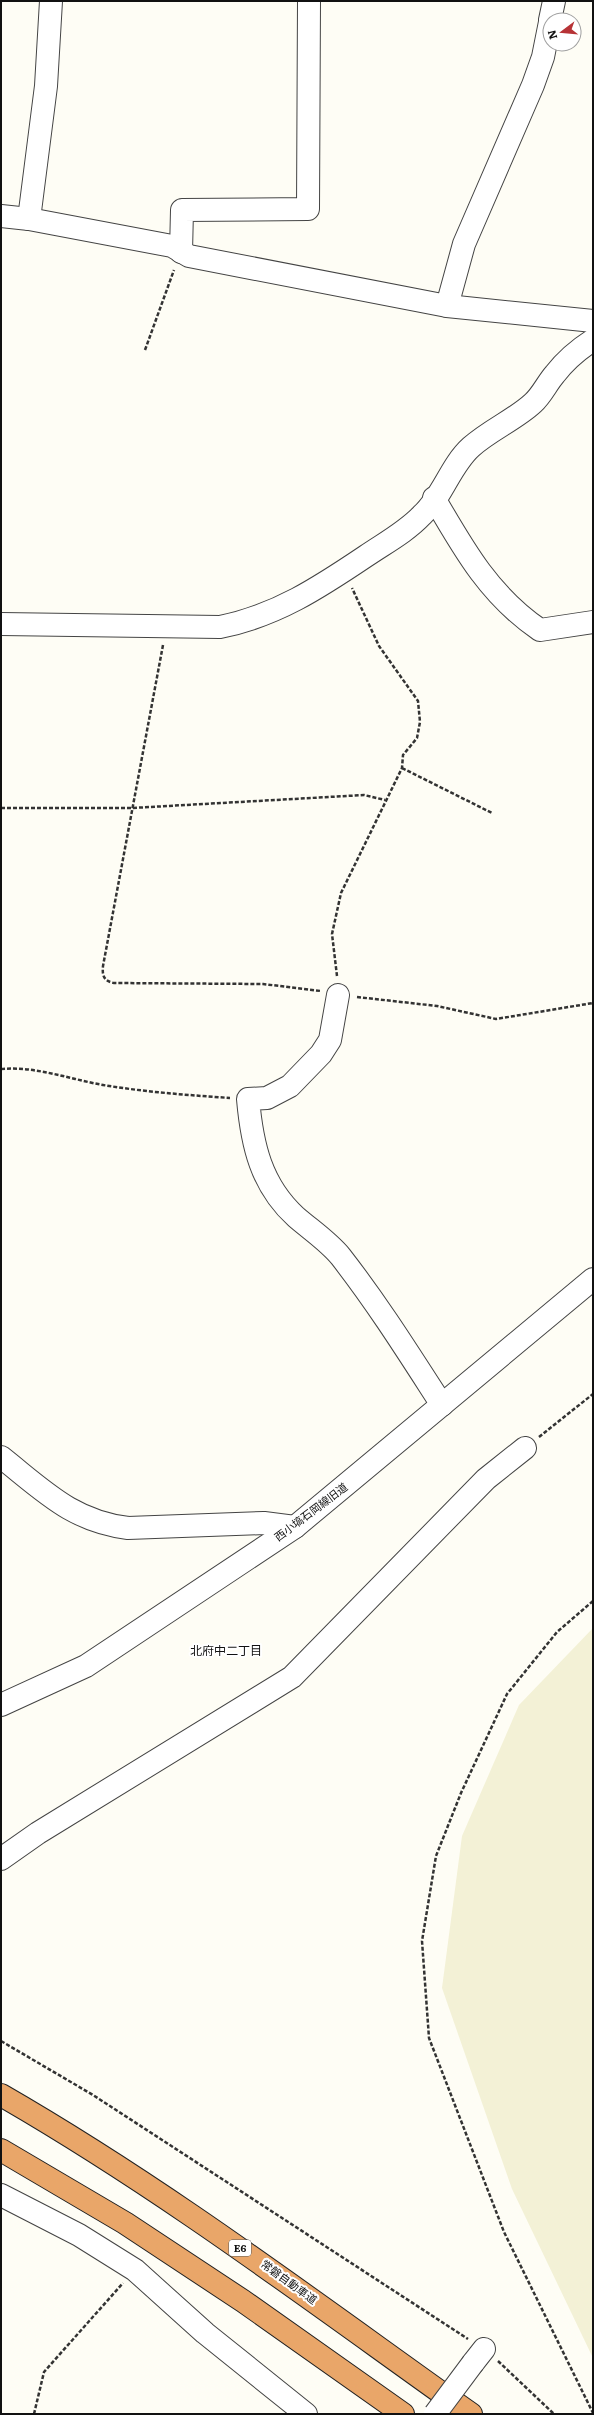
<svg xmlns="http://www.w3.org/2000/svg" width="594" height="2415" font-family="Literata,'Noto Sans JP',serif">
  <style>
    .farmland { fill: #f3f1d6 }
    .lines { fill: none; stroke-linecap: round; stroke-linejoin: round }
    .minor-casing { stroke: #444; stroke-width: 24 }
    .highway-casing { stroke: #222; stroke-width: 24 }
    .path { stroke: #333; stroke-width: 2.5; stroke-dasharray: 4 2; stroke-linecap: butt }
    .minor { stroke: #fff; stroke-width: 22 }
    .highway { stroke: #e9a669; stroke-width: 22 }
    .minor-bridge-casing { stroke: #444; stroke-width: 24; stroke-linecap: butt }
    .minor-bridge { stroke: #fff; stroke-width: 22 }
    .labels { text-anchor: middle; stroke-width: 4; stroke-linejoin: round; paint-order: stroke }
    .shield { fill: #fff; stroke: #585858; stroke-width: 1 }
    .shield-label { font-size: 10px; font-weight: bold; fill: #111 }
    .street-label { font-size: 11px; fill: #111; stroke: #fff }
    .neighbourhood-label { font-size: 12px; fill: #111; stroke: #fff }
  </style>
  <rect width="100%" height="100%" fill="#fefdf5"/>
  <!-- farmland -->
  <path class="farmland" d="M593 1628V2358L512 2189 442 1988 462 1836 519 1705Z"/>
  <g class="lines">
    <!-- minor casing -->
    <g class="minor-casing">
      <g id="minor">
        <path d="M550 20 554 1"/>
        <path d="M1 216 29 219 172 246 189 256 447 306 593 321"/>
        <path d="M29 219 46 86 51 1"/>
        <path d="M181 252 182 210 308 209 309 1"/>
        <path d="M447 306 464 244 533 85 543 57 550 22"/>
        <path d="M434 498C464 550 490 596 540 630L593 622"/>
        <path d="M1 624 220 627C276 616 320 587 366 556 385 543 406 532 422 515 443 496 450 466 471 447 490 430 516 419 533 403 542 395 547 383 555 374 565 361 579 349 593 340"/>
        <path d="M338 995 330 1040 321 1054 290 1086 267 1098 248 1099C252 1145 261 1185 296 1217 311 1230 329 1242 341 1257 379 1306 409 1354 442 1405"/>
        <path d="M1 1457C44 1491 72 1521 128 1528L264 1523 295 1527"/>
        <path d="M1 1705 86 1666 295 1527 593 1279"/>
        <path d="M1 1859 38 1833 292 1677 486 1479 525 1448"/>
        <path d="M1 2195 79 2235 135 2270 205 2333 306 2414"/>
        <path d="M473 2363 484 2349"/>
      </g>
    </g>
    <!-- highway casing -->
    <g class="highway-casing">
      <g id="highway">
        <path d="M1 2095C166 2190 316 2304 471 2414"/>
        <path d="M1 2150 125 2223 243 2301 403 2414"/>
      </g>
    </g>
    <!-- path -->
    <g class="path">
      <path d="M145 350 174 270"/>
      <path d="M163 645 103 966C102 976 104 981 114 983L263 984 321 991"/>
      <path d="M402 768 492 813"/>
      <path d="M1 808H132L364 795 385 800"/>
      <path d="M337 976 332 934 341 893 402 768 403 755 417 738 420 722 418 701 379 646 352 588"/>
      <path d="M357 997 437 1006 496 1019 593 1003"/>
      <path d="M1 1069C36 1066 69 1079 103 1085 145 1092 187 1095 230 1098"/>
      <path d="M539 1437 593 1394"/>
      <path d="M593 1601 557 1632 507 1694 461 1793 436 1856 422 1941 429 2038 504 2232 593 2413"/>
      <path d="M1 2041 93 2095 468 2339"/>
      <path d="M498 2361 554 2414"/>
      <path d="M34 2414 44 2372 123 2283"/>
    </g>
    <!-- minor -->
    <use href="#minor" class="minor"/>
    <!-- highway -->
    <use href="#highway" class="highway"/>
    <!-- minor-bridge casing -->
    <g class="minor-bridge-casing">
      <path id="minor-bridge" d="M435 2414 473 2363"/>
    </g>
    <!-- minor-bridge -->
    <use href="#minor-bridge" class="minor-bridge"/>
  </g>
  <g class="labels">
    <!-- shield labels -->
    <rect class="shield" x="229" y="2240" width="22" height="16" rx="3"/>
    <g class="shield-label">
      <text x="240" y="2252">E6</text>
    </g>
    <!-- street labels -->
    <g class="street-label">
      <text transform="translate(311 1512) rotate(-37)" y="4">西小塙石岡線旧道</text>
      <text transform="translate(289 2282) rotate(36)" y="4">常磐自動車道</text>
    </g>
    <!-- neighbourhood labels -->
    <g class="neighbourhood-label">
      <text x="226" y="1655">北府中二丁目</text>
    </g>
  </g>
  <!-- border -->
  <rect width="594" height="2415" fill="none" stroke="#111111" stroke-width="4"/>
  <!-- north arrow -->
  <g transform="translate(562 32) rotate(254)"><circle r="19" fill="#ffffff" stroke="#a0a0a0"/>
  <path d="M0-3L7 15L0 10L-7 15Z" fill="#b73336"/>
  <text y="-6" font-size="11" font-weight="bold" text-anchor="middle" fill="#111111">N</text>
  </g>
</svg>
